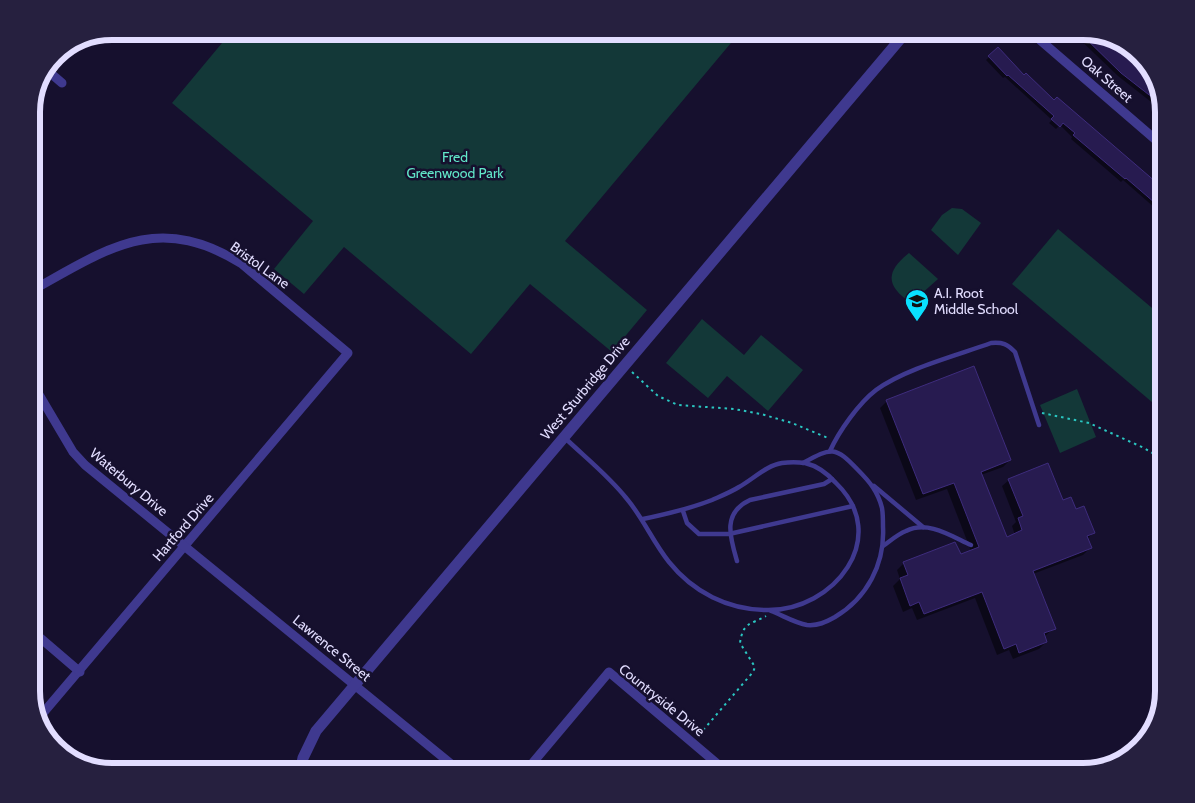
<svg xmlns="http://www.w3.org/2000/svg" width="1195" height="803" font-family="Cabin,sans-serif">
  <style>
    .green { fill: #133838 }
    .shadow { fill: #0007 }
    .building { fill: #271b50; stroke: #3e2c7d }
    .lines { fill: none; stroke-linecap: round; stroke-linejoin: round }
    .path { stroke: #2ac6c1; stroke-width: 2; stroke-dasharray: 2.5 4; stroke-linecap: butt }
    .service { stroke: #3f398f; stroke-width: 4.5 }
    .minor { stroke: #3f398f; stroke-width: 9 }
    .tertiary { stroke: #3f398f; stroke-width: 11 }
    .labels { text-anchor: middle; stroke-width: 5; stroke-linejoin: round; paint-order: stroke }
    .street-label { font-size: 14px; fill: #e2ddff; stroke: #16102e }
    .park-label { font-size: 14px; fill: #61e7c9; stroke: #16102e }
    .poi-label { font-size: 14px; fill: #e2ddff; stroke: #16102e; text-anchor: start }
    .rim { fill: none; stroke: #e2ddff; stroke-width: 6 }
  </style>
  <rect width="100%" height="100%" fill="#16102e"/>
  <!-- green -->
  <g class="green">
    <path d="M232 31H741L565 241 647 310 612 352 530 284 471 354 344 247 304 294 274 269 313 221 172 103Z"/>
    <path d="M952 208 962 209 981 223 958 255 931 230 942 215Z"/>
    <path d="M1058 229 1164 318V403L1159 408 1012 284Z"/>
    <path d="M909 253 938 279 911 303C886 286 885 272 909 253Z"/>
    <path d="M702 319 744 355 761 335 803 370 768 411 727 376 708 398 666 363Z"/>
    <path d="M1077 389 1096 437 1060 453 1040 405Z"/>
  </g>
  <!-- shadow -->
  <g class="shadow">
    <path d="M958 31H986L983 34 978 35 979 38 976 41 959 43Z"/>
    <path d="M1083 31 1104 38 1111 44 1113 42 1156 78 1164 112 1118 76 1072 32Z"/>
    <path d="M998 49 1024 77 1164 191V216L1123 180 1121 182 1071 139 1072 137 1060 125 1056 129 1049 123 1052 120 1005 77 1003 78 986 60Z"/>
    <path d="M887 401 1010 460 1003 467 981 475 1006 538 1015 535 1012 526 1016 522 1002 486 1009 480 1062 502 1075 511 1093 533 1087 539 1090 548 1083 555 1033 574 1054 628 1044 637 1046 642 1039 649 1013 659 1009 650 997 655 975 598 917 620 912 608 903 612 893 586 900 579 897 570 904 563 960 555 971 551 947 489 916 500 880 408Z"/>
  </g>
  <!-- building -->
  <g class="building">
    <path d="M961 31H979L980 38 962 40Z"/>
    <path d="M1078 31 1113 41 1155 76 1162 105 1121 73Z"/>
    <path d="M998 47 1024 75 1026 73 1054 100 1057 97 1164 189V194L1155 203 1126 178 1125 179 1073 135 1075 133 1063 123 1060 127 1051 119 1054 116 1008 75 1007 76 988 56Z"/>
    <path d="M974 366 1011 460 981 472 1007 537 1022 530 1018 518 1023 516 1008 479 1048 463 1063 500 1071 497 1076 509 1084 506 1095 533 1087 536 1092 548 1033 571 1056 629 1044 633 1047 642 1019 653 1016 644 1004 649 982 592 924 614 919 602 910 606 900 578 908 575 903 562 955 542 961 554 979 547 954 483 923 494 886 400Z"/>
  </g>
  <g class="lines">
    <!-- path -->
    <g class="path">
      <path d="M632 372 658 396 678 405 734 409 761 414 792 423 828 438"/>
      <path d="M1042 413 1089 423 1144 448 1164 460"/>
      <path d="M699 735 753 672 755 667 740 643C743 622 750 625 766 616"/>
    </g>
    <!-- service -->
    <g class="service">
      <path d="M565 438C586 458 609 476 627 499 643 518 653 542 669 562 693 592 728 610 767 610 834 611 892 537 836 483 827 473 818 466 805 463 798 462 789 462 782 463 767 465 752 480 739 487 731 492 721 496 712 500 689 509 667 514 643 519"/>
      <path d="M830 451C839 431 859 403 876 390 904 369 958 355 991 343 1003 342 1007 344 1015 352L1039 425"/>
      <path d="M874 486 923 527"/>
      <path d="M683 511 687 523 699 534H729L853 506"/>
      <path d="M883 546C890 541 898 534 906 531 928 520 951 536 971 545"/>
      <path d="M737 561C730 537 722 513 750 500L824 484 832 479"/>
      <path d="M771 611C782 615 795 623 807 625 818 626 826 622 835 617 867 598 885 564 883 527 883 521 883 514 882 508 878 492 870 482 858 470 835 446 832 447 803 463"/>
    </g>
    <!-- minor -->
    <g class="minor">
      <path d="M1033 31 1040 40 1164 147"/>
      <path d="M48 71 62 83"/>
      <path d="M31 291C107 249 157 211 242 264L348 353 38 719"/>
      <path d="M31 381 73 452 85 465 461 772"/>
      <path d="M31 630 80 672"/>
      <path d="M525 772 609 672 727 772"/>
    </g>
    <!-- tertiary -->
    <path class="tertiary" d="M300 772 303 758 316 731 907 31"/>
  </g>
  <!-- icons -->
  <defs>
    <g id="school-pin" transform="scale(1.25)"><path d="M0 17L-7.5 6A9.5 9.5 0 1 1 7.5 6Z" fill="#09e0ff" stroke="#16102e"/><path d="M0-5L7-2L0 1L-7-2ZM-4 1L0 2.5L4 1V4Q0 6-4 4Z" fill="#111"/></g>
  </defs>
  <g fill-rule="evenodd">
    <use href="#school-pin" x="917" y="301"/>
  </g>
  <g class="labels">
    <!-- street labels -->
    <g class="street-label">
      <text transform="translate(1107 79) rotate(41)" y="5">Oak Street</text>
      <text transform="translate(260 265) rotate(36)" y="5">Bristol Lane</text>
      <text transform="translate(585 388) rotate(-50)" y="5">West Sturbridge Drive</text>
      <text transform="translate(129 482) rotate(40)" y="5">Waterbury Drive</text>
      <text transform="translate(183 527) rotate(-49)" y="5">Hartford Drive</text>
      <text transform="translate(332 648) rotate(39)" y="5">Lawrence Street</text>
      <text transform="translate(662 700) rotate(39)" y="5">Countryside Drive</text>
    </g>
    <!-- park labels -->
    <g class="park-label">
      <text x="455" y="162">Fred<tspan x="455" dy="16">Greenwood Park</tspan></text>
    </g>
    <!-- poi labels -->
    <g class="poi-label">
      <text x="934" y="298">A.I. Root<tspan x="934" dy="16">Middle School</tspan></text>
    </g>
  </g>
  <!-- crop -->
  <path d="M0 0H1195V803H0ZM112 40H1083A72 72 0 0 1 1155 112V691A72 72 0 0 1 1083 763H112A72 72 0 0 1 40 691V112A72 72 0 0 1 112 40Z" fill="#26203f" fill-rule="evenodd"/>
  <path class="rim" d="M112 40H1083A72 72 0 0 1 1155 112V691A72 72 0 0 1 1083 763H112A72 72 0 0 1 40 691V112A72 72 0 0 1 112 40Z"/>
</svg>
